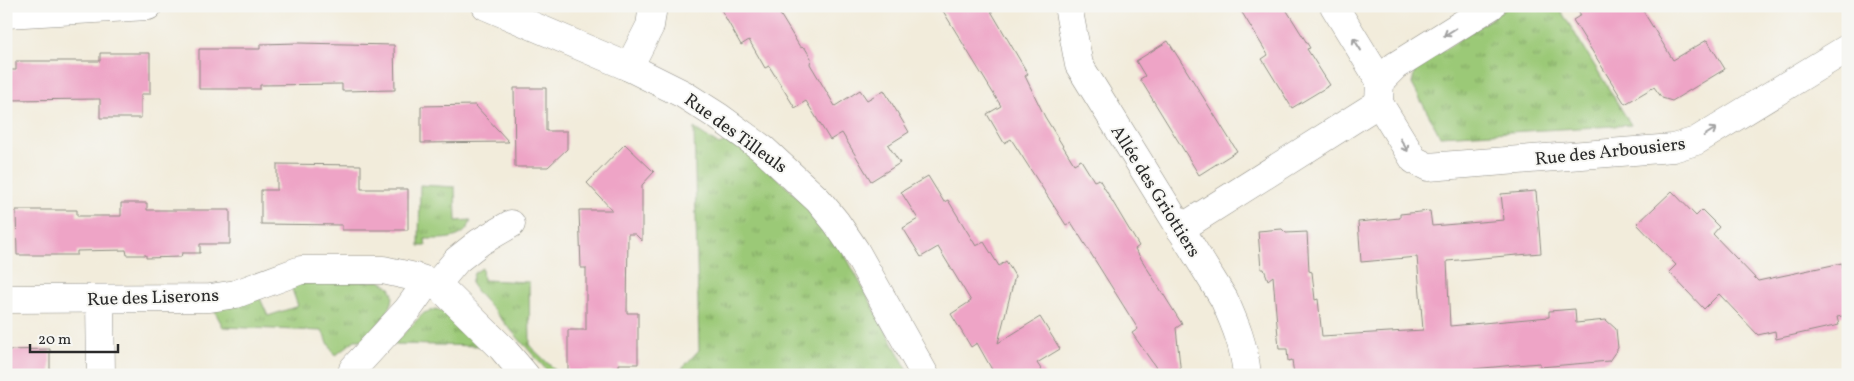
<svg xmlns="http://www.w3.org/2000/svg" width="1854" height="381" font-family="Vollkorn,serif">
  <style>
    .grass { fill: url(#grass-tufts); stroke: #637a51 }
    .building { fill: #eea4c6 }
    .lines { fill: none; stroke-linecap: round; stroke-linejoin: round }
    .minor-casing { stroke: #8e8c83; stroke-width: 29 }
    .minor { stroke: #fff; stroke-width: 28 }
    .oneway { stroke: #a0a0a0 }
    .labels { text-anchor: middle; stroke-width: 4; stroke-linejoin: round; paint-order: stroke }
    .street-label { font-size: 18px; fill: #2b2b2b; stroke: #f6f6f2 }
  </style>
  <defs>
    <pattern id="grass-tufts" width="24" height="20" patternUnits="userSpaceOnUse" patternTransform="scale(1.25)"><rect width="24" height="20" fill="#9bc977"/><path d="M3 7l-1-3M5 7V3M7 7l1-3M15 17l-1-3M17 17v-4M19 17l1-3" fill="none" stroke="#7fa362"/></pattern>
  </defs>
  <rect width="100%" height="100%" fill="#f6f6f2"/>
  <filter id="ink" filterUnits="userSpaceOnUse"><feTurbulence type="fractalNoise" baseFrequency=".02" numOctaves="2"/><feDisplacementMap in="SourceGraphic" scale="10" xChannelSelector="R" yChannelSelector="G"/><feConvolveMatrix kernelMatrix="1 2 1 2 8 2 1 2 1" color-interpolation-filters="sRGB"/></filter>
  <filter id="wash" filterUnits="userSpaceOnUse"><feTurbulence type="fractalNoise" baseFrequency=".0096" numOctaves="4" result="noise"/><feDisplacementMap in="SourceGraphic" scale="20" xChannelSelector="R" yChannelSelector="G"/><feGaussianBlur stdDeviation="1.12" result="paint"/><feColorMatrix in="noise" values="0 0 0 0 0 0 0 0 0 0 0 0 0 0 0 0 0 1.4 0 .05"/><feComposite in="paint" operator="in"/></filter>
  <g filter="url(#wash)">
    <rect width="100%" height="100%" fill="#f2ecdb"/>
    <!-- grass -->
    <g class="grass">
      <path d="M1510 6H1558L1631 125 1440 136 1412 84 1415 69Z"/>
      <path d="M694 128 719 145 730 140 752 155 816 214 844 253 910 375H676L699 350Z"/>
      <path d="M420 185 455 187 456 221 471 220C466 241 443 239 425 239L426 246H419Z"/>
      <path d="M482 268 483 280 529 282 530 346 560 375H551L478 293 471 283 474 273Z"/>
      <path d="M380 281C383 283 388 285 390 288 402 304 373 329 363 340H355L335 356 322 331 223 327 213 308 259 296 268 316 298 306 290 284Z"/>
      <path d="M436 309 447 313 481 346 393 344 424 313Z"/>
    </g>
    <g id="blocks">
      <!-- building -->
      <g class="building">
        <path d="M719 6H775L800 47 805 48 811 58 810 64 835 106 860 90 867 100 884 90 909 132 888 145 900 163 871 181 842 133 830 140 806 101 795 108 769 66 765 68 749 40 741 45Z"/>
        <path d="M940 6H988L1028 74 1025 76 1045 117 1074 164 1081 160 1094 181 1099 179 1139 246 1135 249 1182 324 1176 328 1181 375H1161L1132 333 1138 329 1071 222 1066 225 1011 139 1004 143 987 114 1001 106Z"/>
        <path d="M1238 6H1284L1310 48 1307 49 1330 85 1292 108 1262 59 1268 55Z"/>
        <path d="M1575 6H1640L1673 60 1707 40 1725 69 1672 101 1662 98 1654 87 1625 104 1573 20 1581 15Z"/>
        <path d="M1168 41 1237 151 1199 175 1140 79 1145 76 1136 61Z"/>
        <path d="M298 43 394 45 395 90 342 91V84L260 85V89H199V49H260V44Z"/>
        <path d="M100 53H150V94H141V118H100V99L6 100V70H16V61H100Z"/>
        <path d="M514 88H546V131H567V149L548 167H515Z"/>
        <path d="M475 105 509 142 421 143V106Z"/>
        <path d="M625 144 654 172 642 185V241L635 234H628L627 313H638V364H619V371H568V330H586V268H581L579 210H612L587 183Z"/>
        <path d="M277 164 361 165V189H408V230H342V225L261 224V190H277Z"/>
        <path d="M928 176 944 202 948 200 976 246 984 242 999 266 1006 261 1015 276 998 343 1040 317 1060 349 1037 363 1045 375H995L977 343 971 347 951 314 971 301 938 247 921 257 903 228 918 219 901 192Z"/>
        <path d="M1536 191 1541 253 1447 261 1450 326 1549 317V311L1575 309 1576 323 1606 320 1616 329 1618 348 1609 361 1540 367V363L1515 365 1473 369 1474 373 1450 375H1445L1444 371 1402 375H1294L1292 360 1288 361 1287 349H1279L1273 276 1268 280 1264 269H1261L1258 231 1282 229 1286 233 1307 232 1309 271 1312 272 1315 300 1318 299 1322 336 1423 330 1417 257 1361 262 1358 222 1400 218V214L1430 211 1432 226 1504 220 1501 194Z"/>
        <path d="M1672 191 1696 216 1702 210 1719 227 1713 234 1758 281 1842 263 1848 291V315L1837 317 1839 325 1776 339 1775 331 1758 335 1719 294 1704 309 1669 272 1676 265 1637 224Z"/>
        <path d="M121 203H147V210H230V244H200V253H182L181 257 146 258V255H127L126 250 77 251V255H17L16 210H77V216H121Z"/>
        <path d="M50 349V375H6V350Z"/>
      </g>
    </g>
  </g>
  <g filter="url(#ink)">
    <use href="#blocks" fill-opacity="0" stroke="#8e8c83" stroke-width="1"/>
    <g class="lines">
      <!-- minor casing -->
      <g class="minor-casing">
        <g id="minor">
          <path d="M486 6 629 67 683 94 719 117 763 149 818 200 836 222 855 250 925 375"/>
          <path d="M1068 6 1079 65 1224 299C1236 326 1244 345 1247 375"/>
          <path d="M1334 6 1380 81"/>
          <path d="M6 14 148 6"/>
          <path d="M629 67 650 26 653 6"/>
          <path d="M1380 81 1379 103 1414 160 1428 167 1673 148 1696 141 1848 48"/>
          <path d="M1380 81 1395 66 1491 6"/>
          <path d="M1180 229 1379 103"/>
          <path d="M437 284 457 260 480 242 511 224"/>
          <path d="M6 299 210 298 236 294 301 270H383L415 277 437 284 502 348 525 375"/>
          <path d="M100 300 101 375"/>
          <path d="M352 375 353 369 408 309 428 281"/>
        </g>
      </g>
      <!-- minor -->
      <use href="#minor" class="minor"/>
    </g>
    <!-- one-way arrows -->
    <defs><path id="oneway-shaft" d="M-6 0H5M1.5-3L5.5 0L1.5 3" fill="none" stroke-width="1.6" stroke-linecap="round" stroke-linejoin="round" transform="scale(1.25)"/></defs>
    <g class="oneway">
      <use href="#oneway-shaft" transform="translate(1450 32) rotate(148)"/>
      <use href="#oneway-shaft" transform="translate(1357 44) rotate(-122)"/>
      <use href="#oneway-shaft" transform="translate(1710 132) rotate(-32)"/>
      <use href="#oneway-shaft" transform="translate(1404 145) rotate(59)"/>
    </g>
  </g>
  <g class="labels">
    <!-- street labels -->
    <g class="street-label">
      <text transform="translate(736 133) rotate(36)" y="6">Rue des Tilleuls</text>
      <text transform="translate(1610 151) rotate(-6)" y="6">Rue des Arbousiers</text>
      <text transform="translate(1156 191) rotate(58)" y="6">Allée des Griottiers</text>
      <text transform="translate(153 297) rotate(-2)" y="6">Rue des Liserons</text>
    </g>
  </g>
  <!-- margin -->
  <rect width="1854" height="381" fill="none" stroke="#f6f6f2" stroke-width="25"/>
  <!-- scale -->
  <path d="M30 344v8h88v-8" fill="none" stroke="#2b2b2b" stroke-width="2.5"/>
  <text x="38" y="344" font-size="15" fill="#2b2b2b" stroke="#f6f6f2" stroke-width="4" paint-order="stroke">20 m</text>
</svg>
